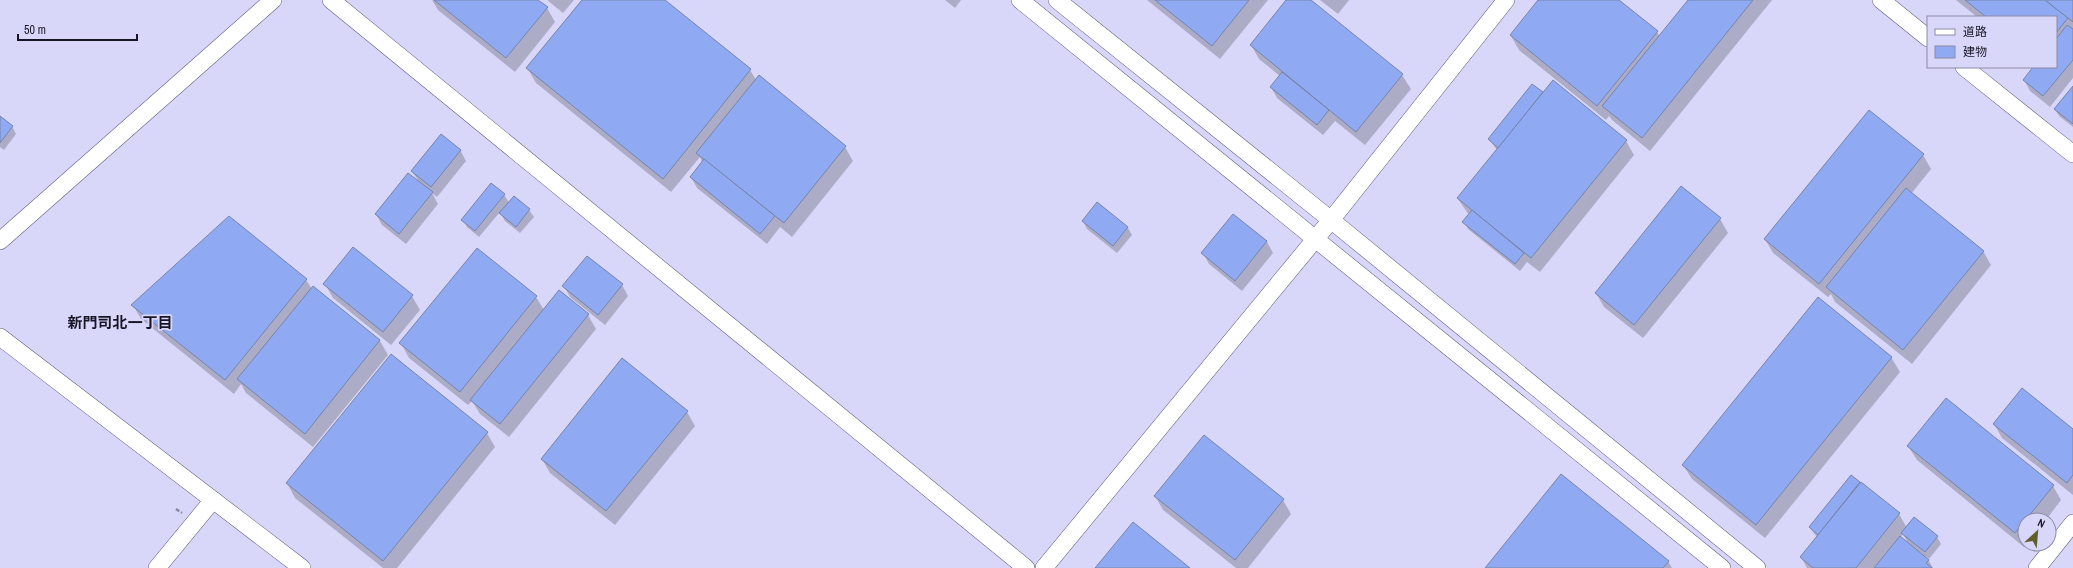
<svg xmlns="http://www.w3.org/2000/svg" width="2073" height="568" font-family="'Archivo Narrow','Noto Sans JP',sans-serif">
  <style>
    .shadow { fill: #0003; fill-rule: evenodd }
    .building { fill: #8faaf2; stroke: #7684a9 }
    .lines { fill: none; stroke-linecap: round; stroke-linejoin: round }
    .tertiary-casing { stroke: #5d597e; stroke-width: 18 }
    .path { stroke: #8886a0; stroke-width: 2.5; stroke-dasharray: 4 2; stroke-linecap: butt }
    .tertiary { stroke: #fff; stroke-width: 17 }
    .labels { text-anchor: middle; stroke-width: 3.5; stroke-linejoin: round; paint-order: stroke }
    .neighbourhood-label { font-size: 15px; font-weight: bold; fill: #181625; stroke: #d9d7f9 }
  </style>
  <rect width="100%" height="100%" fill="#d9d7f9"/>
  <!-- shadow -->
  <g class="shadow">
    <path d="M432 0H537L547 8 555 22 515 72 438 10Z"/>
    <path d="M547 0H574L563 13Z"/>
    <path d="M583 0H663L750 70 756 80 845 147 853 161 792 237 780 227 767 244 697 188 691 177 702 162 700 157 671 192 536 83 528 69Z"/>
    <path d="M945 0H961L955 8Z"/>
    <path d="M1147 0H1268L1220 59Z"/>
    <path d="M1287 0H1310L1402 75 1411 89 1365 145 1335 121 1323 135 1277 98 1271 87 1280 76 1259 59 1251 45Z"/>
    <path d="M1320 0H1349L1338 14Z"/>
    <path d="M1540 0H1618L1657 32 1660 37 1689 0H1772L1650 151 1612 120 1609 116 1606 120 1519 50 1511 36Z"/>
    <path d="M1956 0H2073V78L2050 107 2030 91 2024 80 2034 67H2056V17H1977Z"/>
    <path d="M1533 85 1543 94 1626 141 1634 155 1540 272 1527 262 1520 271 1468 229 1464 222 1469 215 1458 199 1497 150 1489 139Z"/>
    <path d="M2073 87V127L2059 116 2055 109Z"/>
    <path d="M0 117 12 126 16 134 4 150 0 147Z"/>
    <path d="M460 150 466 161 437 197 432 193 438 204 406 244 382 225 376 214 419 182 412 171Z"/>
    <path d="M1923 155 1931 169 1911 194 1983 251 1991 265 1912 364 1835 302 1831 294 1828 297 1773 253 1765 239Z"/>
    <path d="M504 194 509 203 529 210 534 217 520 233 505 221 500 212 479 237 467 227 463 220Z"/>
    <path d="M1098 204 1128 228 1132 235 1117 253 1087 229 1083 221Z"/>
    <path d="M1234 215 1267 242 1273 253 1242 291 1209 264 1203 253Z"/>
    <path d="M1720 219 1728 233 1643 338 1604 307 1596 293Z"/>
    <path d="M306 280 312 289 313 287 380 341 388 355 313 447 246 393 241 384 234 394 141 319 133 305Z"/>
    <path d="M325 284 412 296 420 310 391 345 333 298Z"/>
    <path d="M622 285 628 296 605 325 570 297 564 286Z"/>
    <path d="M536 297 544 310 588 315 596 329 509 437 480 414 472 401 468 405 409 358 401 343Z"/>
    <path d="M1891 357 1900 372 1765 538 1692 479 1683 465Z"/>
    <path d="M1946 400 2053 486 2061 500 2046 520H2025L2026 544 2024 547 1917 460 1908 446Z"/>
    <path d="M687 412 695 426 615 525 550 473 542 459Z"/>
    <path d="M1994 424 2073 430V495L2002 438Z"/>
    <path d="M487 433 495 447 397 568H383L295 498 287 483Z"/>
    <path d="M1204 436 1283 500 1291 514 1248 568H1236L1163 510 1155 496Z"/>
    <path d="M1851 476 1899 514 1907 528 1937 537 1941 544 1929 559 1926 556 1933 568H1807L1801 557 1817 537 1810 528ZM1903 534 1909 545 1900 538Z"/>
    <path d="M1668 561 1672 568H1486Z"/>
  </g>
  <!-- building -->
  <g class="building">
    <path d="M434 0H538L548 7 506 58Z"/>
    <path d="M582 0H665L751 69 663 179 526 68Z"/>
    <path d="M1155 0H1249L1212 46Z"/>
    <path d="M1286 0H1311L1403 74 1356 132 1250 45Z"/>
    <path d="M1538 0H1619L1658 31 1597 106 1510 35Z"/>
    <path d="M1688 0H1753L1642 138 1602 106Z"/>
    <path d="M1965 0H2045L2068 18 2056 33V17H1986Z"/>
    <path d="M2045 0H2073V22L2068 18Z"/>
    <path d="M2067 25 2073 29V60L2043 96 2023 80 2033 67H2056V39Z"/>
    <path d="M1282 72 1329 110 1317 125 1270 87Z"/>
    <path d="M759 75 846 146 784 223 696 153Z"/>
    <path d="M1553 80 1627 140 1531 258 1457 198Z"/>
    <path d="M1532 84 1543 92 1498 148 1488 139Z"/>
    <path d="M2073 86V124L2054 109Z"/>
    <path d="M1869 110 1924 154 1819 284 1764 239Z"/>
    <path d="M0 116 13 126 0 143Z"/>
    <path d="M441 134 461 150 431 187 411 171Z"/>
    <path d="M704 159 775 216 760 234 690 177Z"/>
    <path d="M408 173 433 192 399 234 375 214Z"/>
    <path d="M491 183 505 194 475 231 461 220Z"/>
    <path d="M1681 186 1721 218 1634 325 1595 293Z"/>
    <path d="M1906 188 1984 251 1903 350 1826 287Z"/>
    <path d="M514 196 530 209 516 227 499 213Z"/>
    <path d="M1097 202 1128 227 1113 246 1082 221Z"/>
    <path d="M1472 210 1524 253 1515 264 1462 222Z"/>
    <path d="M1233 214 1267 241 1235 281 1201 253Z"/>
    <path d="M229 216 307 279 225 380 131 305Z"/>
    <path d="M353 247 413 295 383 332 323 284Z"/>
    <path d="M477 248 537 296 460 392 399 343Z"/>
    <path d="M587 256 623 284 598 315 562 286Z"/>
    <path d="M313 286 380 340 305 434 237 379Z"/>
    <path d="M559 290 589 314 500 424 470 400Z"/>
    <path d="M1818 297 1892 357 1756 525 1682 465Z"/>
    <path d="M391 354 488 432 383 561 286 483Z"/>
    <path d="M622 358 688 411 606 511 541 459Z"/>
    <path d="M2022 388 2073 429V475L2067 483 1993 424Z"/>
    <path d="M1946 398 2054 485 2015 533 1907 446Z"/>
    <path d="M1204 435 1284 499 1235 560 1154 496Z"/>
    <path d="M1561 474 1669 561 1663 568H1485Z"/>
    <path d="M1851 475 1860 482 1818 535 1809 527Z"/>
    <path d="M1861 482 1900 513 1856 568H1813L1800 557Z"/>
    <path d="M1914 517 1938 536 1925 552 1901 533Z"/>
    <path d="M1133 522 1190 568H1095Z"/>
    <path d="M1900 536 1929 560 1926 563 1932 568H1874Z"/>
  </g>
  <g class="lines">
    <!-- tertiary casing -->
    <g class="tertiary-casing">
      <g id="tertiary">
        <path d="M331 0 1026 568"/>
        <path d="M1020 0 1722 568"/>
        <path d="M1057 0 1331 220 1757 568"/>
        <path d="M1881 0 1928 38"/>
        <path d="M1964 67 2073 154"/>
        <path d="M0 241 273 0"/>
        <path d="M0 337 302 568"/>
        <path d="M157 568 213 500"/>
        <path d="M1044 568 1331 220 1506 0"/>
        <path d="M2037 568 2073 523"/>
      </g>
    </g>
    <!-- path -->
    <path class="path" d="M176 509 182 513"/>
    <!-- tertiary -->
    <use href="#tertiary" class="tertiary"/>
  </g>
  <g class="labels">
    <!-- neighbourhood labels -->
    <g class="neighbourhood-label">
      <text x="120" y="328">新門司北一丁目</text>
    </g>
  </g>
  <!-- legend -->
  <rect x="1927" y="16" width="130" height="52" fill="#d9d7f9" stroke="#8c8aa4"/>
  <rect x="1935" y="29" width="20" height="6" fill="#ffffff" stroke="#8c8aa4"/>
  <text x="1963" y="36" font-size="12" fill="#181625">道路</text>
  <rect x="1935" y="46" width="20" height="12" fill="#8faaf2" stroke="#8c8aa4"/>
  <text x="1963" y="56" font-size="12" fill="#181625">建物</text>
  <!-- north arrow -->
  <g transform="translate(2037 532) rotate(26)"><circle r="19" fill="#d9d7f9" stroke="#8c8aa4"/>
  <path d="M0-3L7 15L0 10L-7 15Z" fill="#605f2c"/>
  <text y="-6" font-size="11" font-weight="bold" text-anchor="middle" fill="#181625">N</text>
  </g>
  <!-- scale -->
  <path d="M18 34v6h119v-6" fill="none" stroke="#181625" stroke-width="2"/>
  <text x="24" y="34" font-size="12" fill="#181625" stroke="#d9d7f9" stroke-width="3" paint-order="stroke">50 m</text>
</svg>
